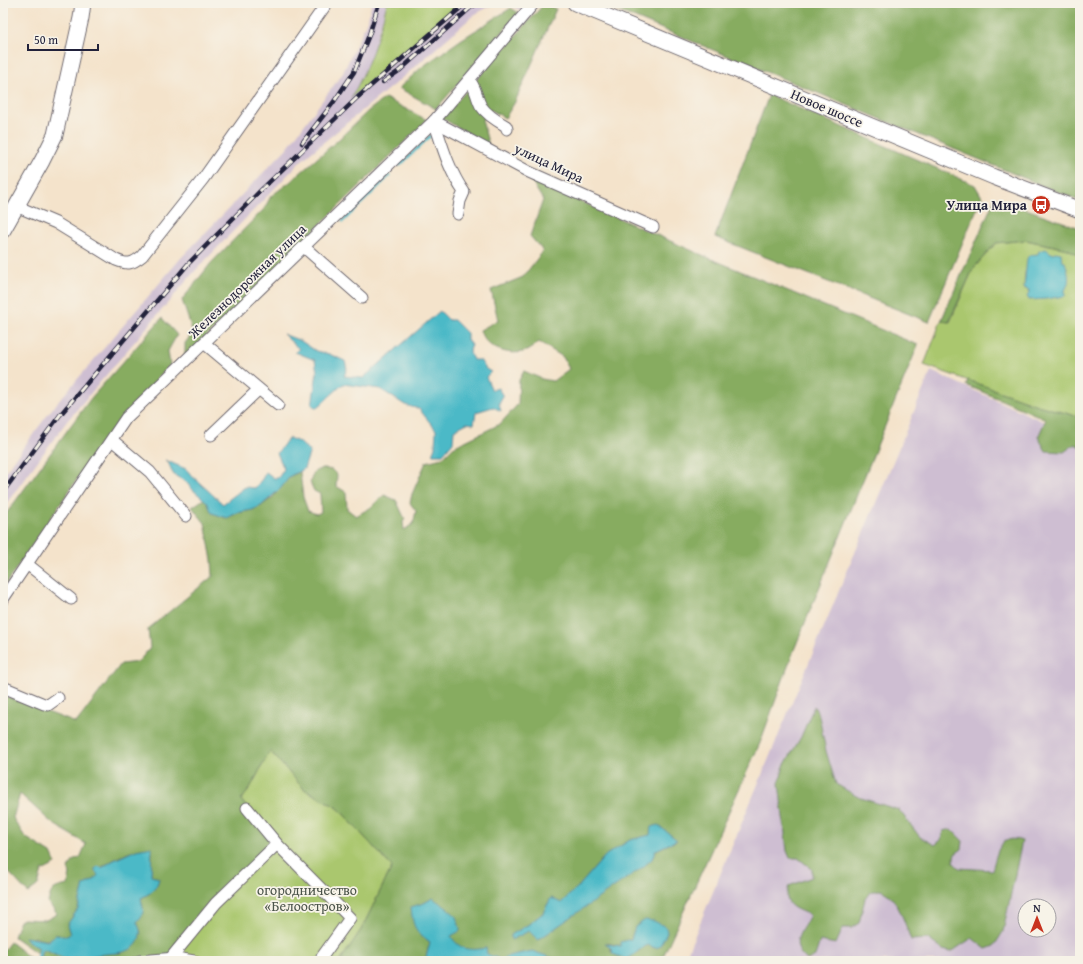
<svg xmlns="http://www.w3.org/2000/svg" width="1083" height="964" font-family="'Gentium Book Plus',serif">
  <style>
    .industrial { fill: #cebed2; fill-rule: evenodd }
    .green { fill: #aac76e; stroke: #667454; fill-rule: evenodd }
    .forest { fill: #87ac61; stroke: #54674e; fill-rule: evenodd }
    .water { fill: #4cb9c7; stroke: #376e81 }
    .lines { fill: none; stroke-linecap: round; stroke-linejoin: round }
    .stream { stroke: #4cb9c7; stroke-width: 3 }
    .street-casing { stroke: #6c666d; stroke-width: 13 }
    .secondary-casing { stroke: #6c666d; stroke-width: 17 }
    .street { stroke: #fff; stroke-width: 11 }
    .secondary { stroke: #fff; stroke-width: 15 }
    .rail-casing { stroke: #22223b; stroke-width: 4.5 }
    .rail { stroke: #f7f3e8; stroke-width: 3; stroke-dasharray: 9; stroke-linecap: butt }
    .labels { text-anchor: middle; stroke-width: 3.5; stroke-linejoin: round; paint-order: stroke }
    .street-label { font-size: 14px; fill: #22223b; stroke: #f7f3e8 }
    .poi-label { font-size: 14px; font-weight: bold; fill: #22223b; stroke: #f7f3e8; text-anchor: end }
    .park-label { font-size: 14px; fill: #4b544a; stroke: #f7f3e8 }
  </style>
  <rect width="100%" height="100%" fill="#f7f3e8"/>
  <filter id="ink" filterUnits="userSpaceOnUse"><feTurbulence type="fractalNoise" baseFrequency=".025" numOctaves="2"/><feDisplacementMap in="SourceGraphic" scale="8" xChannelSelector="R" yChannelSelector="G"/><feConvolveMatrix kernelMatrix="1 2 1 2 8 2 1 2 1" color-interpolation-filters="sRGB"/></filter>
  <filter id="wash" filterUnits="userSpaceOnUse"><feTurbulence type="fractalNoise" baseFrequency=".012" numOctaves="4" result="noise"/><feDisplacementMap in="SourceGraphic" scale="16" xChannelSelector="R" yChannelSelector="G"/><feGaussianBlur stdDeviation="0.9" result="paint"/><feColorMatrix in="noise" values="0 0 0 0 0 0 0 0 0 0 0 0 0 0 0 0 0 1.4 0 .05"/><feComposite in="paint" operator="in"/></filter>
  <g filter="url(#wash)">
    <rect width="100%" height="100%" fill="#f4e3cb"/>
    <!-- industrial -->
    <g class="industrial">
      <path d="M372 3H387L372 53 360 82 352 96 461 3H495L474 15 409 72 301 161 195 271 67 421 3 508V475L52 409 181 258 287 148 343 73 368 19Z"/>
      <path d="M507 3H531L523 12Z"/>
      <path d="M931 371 1080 438V961H684ZM1025 906H1049V930H1025Z"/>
    </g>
    <!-- green -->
    <g class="green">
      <path d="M387 3H461L351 98C368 68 379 36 387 3Z"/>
      <path d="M1026 240 1068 249 1080 256V417L1037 405 924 365 941 321 950 322 973 269 996 243ZM1038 254H1052L1062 261 1030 293 1028 290 1024 288 1025 272Z"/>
      <path d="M270 751 304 789 338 808 392 867 361 930 340 961H136L253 815 241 800 249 790Z"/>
    </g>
    <!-- forest -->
    <g class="forest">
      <path d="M599 3H1080V201Z"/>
      <path d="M544 4 556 9 522 86 515 102 505 118 491 110 482 120 489 146 442 118Z"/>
      <path d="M511 8 519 13 436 109 399 88 422 67 462 39Z"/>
      <path d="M769 95 975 185 982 197 929 322 715 237Z"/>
      <path d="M385 98 427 120 185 357V343L193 333 182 300 211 263 264 209 271 196 290 182 339 139 368 111Z"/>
      <path d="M530 179 702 255 918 345 794 650 760 743 661 961H561L552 959 502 961 486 954V948C479 950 469 951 461 948 449 942 439 911 433 898L424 903 420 935 430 942 425 961H340L361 930 392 867 338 808 304 789 270 751 249 790 241 800 275 842 171 957 136 961H46L40 956 42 949 47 950 61 957 70 959 76 957 85 959C94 954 112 952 122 953L141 933 137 922 142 905 141 898C151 893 157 889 159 878L151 876 152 848C138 849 125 853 112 861 106 864 102 868 95 870L99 875 94 880 84 885 78 909 67 925 70 934 67 936 55 935C46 942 45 941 34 937L29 942 39 948 38 954 14 937 19 922 23 919 46 920 57 914 48 903C51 888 54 888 68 885L70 874 68 868 75 859 80 858 86 844 52 823 20 794 13 818 25 837 51 853 56 864 42 871 38 885 28 893 3 866V695L76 723 121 664 138 662 150 648 148 629 213 576 212 560 205 523 192 507 204 499 207 502 212 513 227 518 237 513 252 510 261 506 272 498 290 476 300 472 303 497 308 511 317 514 321 512 320 494 314 491 310 482 314 472 322 468 332 470 337 475 336 486 346 492 347 509 356 516 370 508 384 495 396 500 405 519 403 522 404 530 413 524 416 511 410 503 412 494 426 462 442 458 453 447 500 424 518 404 519 380 524 371 542 379 553 381 569 369 563 357 539 342C535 345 530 350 526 351 509 357 484 348 480 330L498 320 491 290 523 277 543 251 530 236 543 200ZM651 835 676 841 656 850 652 859 538 940 529 931 511 935 529 924 543 913 551 898 561 903 579 886 606 855 630 840ZM635 927 667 933 659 947 655 948 648 945C638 949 635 956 626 959L613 954 607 943 621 946 622 942 631 939Z"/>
      <path d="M995 198 1080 228V256L1068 249 1026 240 996 243 973 269 949 322 941 321Z"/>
      <path d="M162 318 177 335 168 351 170 365 123 416 78 478 3 588V518L91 398Z"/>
      <path d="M968 380 1037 405 1080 417V447L1075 444 1064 452 1046 451 1038 437 1046 419 966 385Z"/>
      <path d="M814 706 819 716 826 751 836 784 858 797 899 810 920 837 935 845 941 840 943 831 951 829 963 841 962 849 955 854 953 862 959 868 992 870C997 854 999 833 1022 841L1003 932 994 946 986 949 972 938 951 952 943 950 928 939 911 940C905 925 898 895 880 890 877 890 873 891 870 892L865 899 859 923 852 928H843L836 944 820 941 815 956 807 960C788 944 801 933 810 915 794 908 782 906 789 886L812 877V869L798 858H790L787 851 779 783 784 766 801 737Z"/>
      <path d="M10 942 34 961H3V951Z"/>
    </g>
    <!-- water -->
    <g class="water">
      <path d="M1046 249 1052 254 1055 252 1061 253 1062 261 1065 262C1068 271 1071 282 1065 290V296L1046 299 1029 300 1027 296 1030 293 1029 290 1024 288 1027 259 1029 255 1038 254 1039 251Z"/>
      <path d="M440 311 449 320H454L467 333V340L471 345 470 353 473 360H480L486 369 491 372 486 377 492 390 498 388 503 396 499 403 501 411 493 407 476 412 474 424 467 423 454 430 453 442 443 454H432L435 447 436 430 419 409 405 405 380 389 343 384 317 408 312 405 317 372 315 360 295 352 299 349 283 334 301 341 316 351 329 354 345 361 347 369 344 376 363 378Z"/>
      <path d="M289 438 299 442 310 451 304 469 290 476 281 488 261 506 252 510 237 513 227 518 212 513 207 502 192 489 186 482 174 475 171 470 169 464 165 460 186 469 192 476 223 504 245 487 255 488 262 479 266 472 274 478H278L284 469 277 453Z"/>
      <path d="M658 825 677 840 656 850 652 859 643 867 538 940 529 931 511 940V935L529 924 543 913 551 898 561 903 579 886 606 855 630 840 650 835 651 827Z"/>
      <path d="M152 847 151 876 159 878C157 889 151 893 141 898L144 913 137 922C138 925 141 930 140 934 138 961 101 949 85 959L76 957 70 959 61 957 47 950 42 949 39 961H35L39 948 29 942 25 937 48 941 55 935 67 936 70 934 67 925 78 909 84 885 94 880 98 875 94 870 98 866 102 868 112 861 136 850Z"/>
      <path d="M433 898C448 910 458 911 460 931L451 936C459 950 471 951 486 948L487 954 502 960 508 956 532 951 561 961H425L430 942C414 930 413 927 411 907L424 903Z"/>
      <path d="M645 920 654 921 666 927 667 933 659 947 655 948 648 945C638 949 635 956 626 959L613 954 611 948 605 944 621 946V942L631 939 635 927Z"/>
    </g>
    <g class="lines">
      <!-- stream -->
      <g class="stream">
        <path d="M400 165 430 136"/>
        <path d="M343 221 389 176"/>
      </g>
    </g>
  </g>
  <g filter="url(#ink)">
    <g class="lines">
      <!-- street casing -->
      <g class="street-casing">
        <g id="street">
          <path d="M469 80C476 87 476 97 481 106 487 115 497 121 506 126L507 129"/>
          <path d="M434 121 529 172 653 227"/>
          <path d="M434 121C442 145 449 171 464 192L460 201 458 214"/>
          <path d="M16 206 56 223 116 260C128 265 132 264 142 256L203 179 327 3"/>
          <path d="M304 247 362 298"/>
          <path d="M204 343 278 405"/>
          <path d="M211 435 258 390"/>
          <path d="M112 440 150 472 186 516"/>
          <path d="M27 564 71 599"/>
          <path d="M3 599 126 418 434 121 534 3"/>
          <path d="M3 687 44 704 48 705 58 698"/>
          <path d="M247 808 277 844 350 918 319 961"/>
          <path d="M170 959 216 903 277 844"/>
          <path d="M139 961 176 958 194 961"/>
        </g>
      </g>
      <!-- secondary casing -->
      <g class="secondary-casing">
        <g id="secondary">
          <path d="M575 3 994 177 1080 210"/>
          <path d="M3 230 42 161 55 135 81 18 83 3"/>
        </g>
      </g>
      <!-- street -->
      <use href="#street" class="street"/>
      <!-- secondary -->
      <use href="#secondary" class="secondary"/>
      <!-- rail casing -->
      <g class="rail-casing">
        <g id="rail">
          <path d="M383 82 399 71 469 9 478 3"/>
          <path d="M302 143 333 103 354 72 369 35 379 3"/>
          <path d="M3 492 60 415 188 264 262 189 358 97 466 3"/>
        </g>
      </g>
      <!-- rail -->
      <use href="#rail" class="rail"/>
    </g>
  </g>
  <!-- icons -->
  <defs>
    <g id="bus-disc" transform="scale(1)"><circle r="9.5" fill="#c8321e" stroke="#f7f3e8"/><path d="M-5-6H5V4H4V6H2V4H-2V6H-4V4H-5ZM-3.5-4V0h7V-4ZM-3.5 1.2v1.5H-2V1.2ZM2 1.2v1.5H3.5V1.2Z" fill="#fff"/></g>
  </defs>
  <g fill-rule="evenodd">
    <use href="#bus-disc" x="1041" y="205"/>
  </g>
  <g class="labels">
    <!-- street labels -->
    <g class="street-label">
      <text transform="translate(827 108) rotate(23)" y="5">Новое шоссе</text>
      <text transform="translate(549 163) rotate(25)" y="5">улица Мира</text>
      <text transform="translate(247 281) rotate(-44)" y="5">Железнодорожная улица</text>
    </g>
    <!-- poi labels -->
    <g class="poi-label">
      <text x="1027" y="210">Улица Мира</text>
    </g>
    <!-- park labels -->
    <g class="park-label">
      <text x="307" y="895">огородничество<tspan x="307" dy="16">«Белоостров»</tspan></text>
    </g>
  </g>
  <!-- margin -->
  <rect width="1083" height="964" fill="none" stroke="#f7f3e8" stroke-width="16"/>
  <!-- north arrow -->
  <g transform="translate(1037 918)"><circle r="19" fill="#f7f3e8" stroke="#a29fa3"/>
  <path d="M0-3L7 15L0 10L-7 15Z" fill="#c8321e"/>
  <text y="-6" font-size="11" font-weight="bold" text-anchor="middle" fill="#22223b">N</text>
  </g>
  <!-- scale -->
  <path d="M28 44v6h70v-6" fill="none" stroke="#22223b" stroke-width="2"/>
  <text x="34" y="44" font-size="12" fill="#22223b" stroke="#f7f3e8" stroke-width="3" paint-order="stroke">50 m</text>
</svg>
